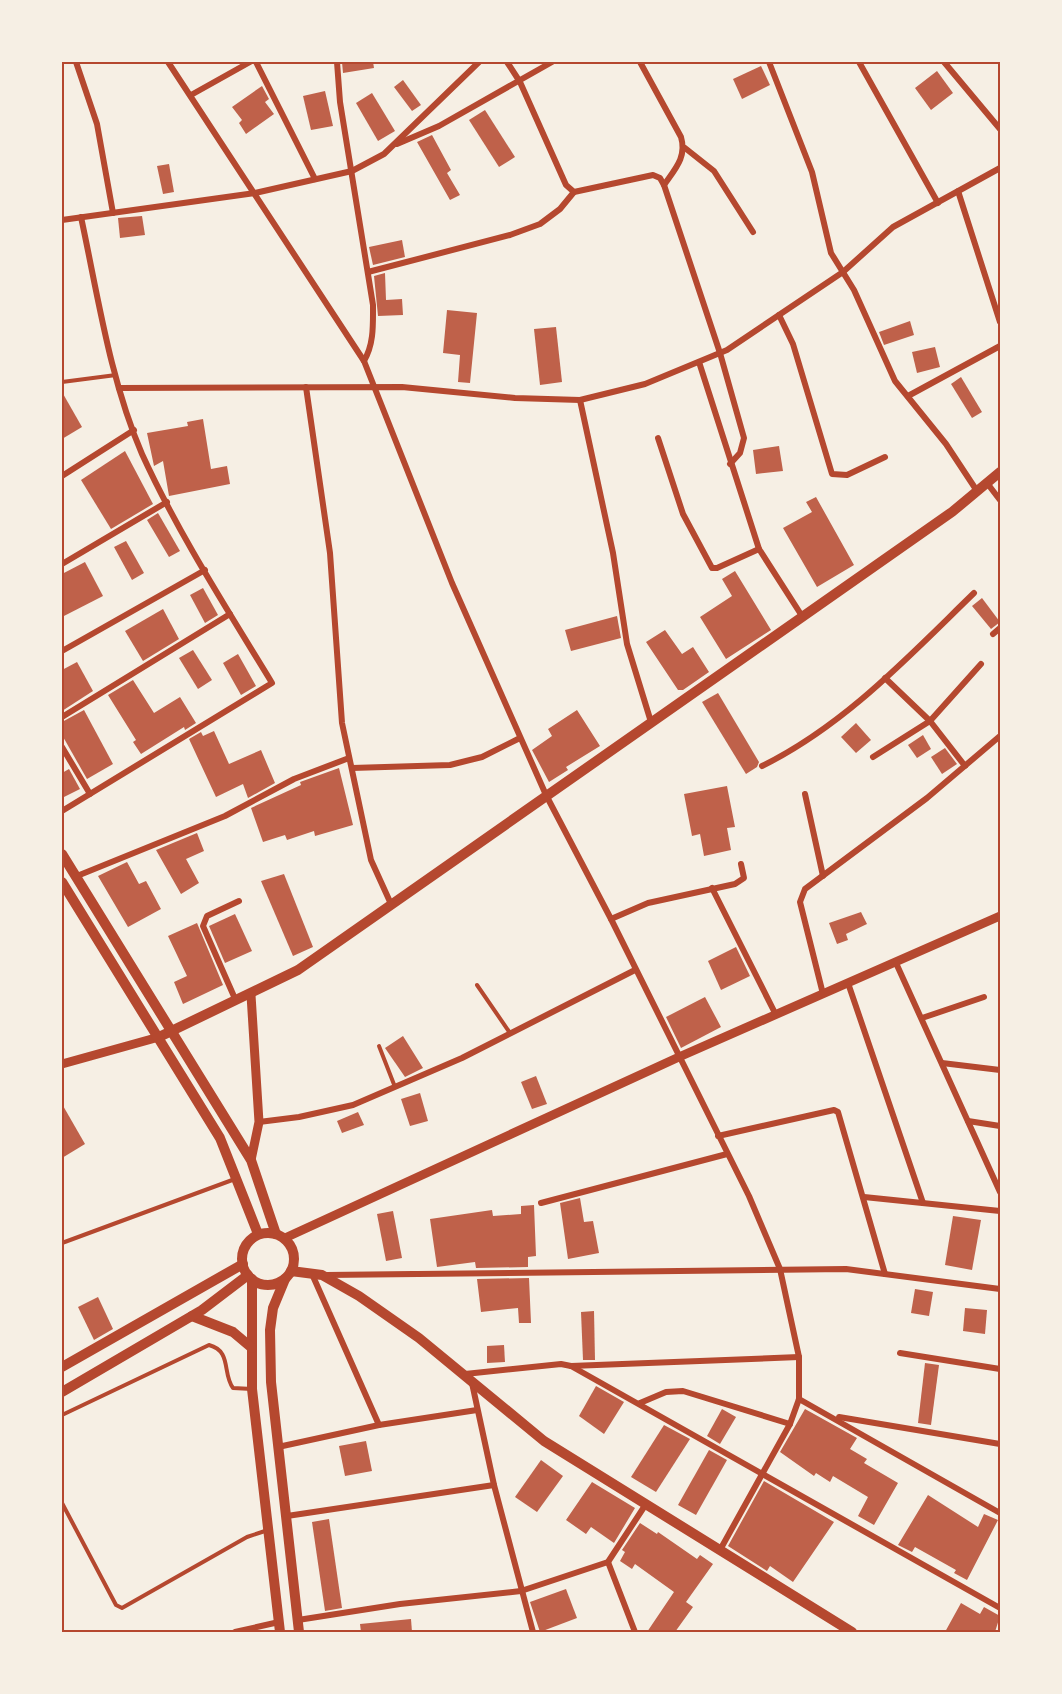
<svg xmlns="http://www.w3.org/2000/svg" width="1062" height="1694" font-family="'IBM Plex Sans',sans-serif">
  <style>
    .building { fill: #bf614a }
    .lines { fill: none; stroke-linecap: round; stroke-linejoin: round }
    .service { stroke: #b5482f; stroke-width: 4 }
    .minor { stroke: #b5482f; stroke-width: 6 }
    .tertiary { stroke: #b5482f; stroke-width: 9 }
    .secondary { stroke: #b5482f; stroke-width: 10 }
    .primary { stroke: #b5482f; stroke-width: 10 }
    .neatline { fill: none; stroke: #b5482f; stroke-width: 2 }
  </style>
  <rect width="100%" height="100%" fill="#f6efe4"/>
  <!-- building -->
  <g class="building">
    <path d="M342 62H373L374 68 343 73Z"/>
    <path d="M761 66 770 85 742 99 733 79Z"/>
    <path d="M937 71 953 93 931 110 915 88Z"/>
    <path d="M403 80 421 105 412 111 394 87Z"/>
    <path d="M262 86 269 99 265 102 274 114 246 134 239 123 242 120 232 107Z"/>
    <path d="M325 91 333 126 311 130 303 96Z"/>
    <path d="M372 93 395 131 378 141 356 103Z"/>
    <path d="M485 110 515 157 499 167 469 120Z"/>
    <path d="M432 135 451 170 447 173 460 195 450 200 417 142Z"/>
    <path d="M169 164 174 192 163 194 157 166Z"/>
    <path d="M142 216 145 235 120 238 118 218Z"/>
    <path d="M402 240 405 257 373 265 369 247Z"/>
    <path d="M385 273 386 300 402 299 403 315 378 316 374 276Z"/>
    <path d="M447 310 477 313 470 383 458 382 460 355 443 353Z"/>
    <path d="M910 321 914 335 884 345 879 332Z"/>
    <path d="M556 327 562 382 540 385 534 329Z"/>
    <path d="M935 347 940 367 917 373 912 352Z"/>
    <path d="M961 377 982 412 972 418 951 384Z"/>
    <path d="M62 392 82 427 62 439Z"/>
    <path d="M203 419 211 469 227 466 230 484 169 496 163 461 154 466 147 433 188 426 187 422Z"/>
    <path d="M779 446 783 471 756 474 753 450Z"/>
    <path d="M125 451 153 504 111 529 81 480Z"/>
    <path d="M816 497 854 565 817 587 783 528 812 512 806 502Z"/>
    <path d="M158 513 180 551 169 557 147 520Z"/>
    <path d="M126 541 144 573 132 580 114 547Z"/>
    <path d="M85 562 103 596 62 617V574Z"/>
    <path d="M735 571 771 630 726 659 700 617 732 596 722 579Z"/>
    <path d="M203 588 218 615 205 623 190 595Z"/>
    <path d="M982 598 1000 622 991 629 972 606Z"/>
    <path d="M163 609 179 639 143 661 125 631Z"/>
    <path d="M617 616 621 638 571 651 565 630Z"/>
    <path d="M665 630 682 654 693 647 709 672 683 690H678L646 642Z"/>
    <path d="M193 650 212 680 198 689 179 658Z"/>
    <path d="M238 654 256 686 241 695 223 663Z"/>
    <path d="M77 662 93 691 62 711V670Z"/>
    <path d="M133 680 154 713 180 697 196 723 185 730 184 727 141 754 133 742 136 740 108 695Z"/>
    <path d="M718 693 759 762 757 767 746 774 702 702Z"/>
    <path d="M84 710 113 764 87 779 62 735V722Z"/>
    <path d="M577 710 600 746 566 767 568 770 549 782 532 750 552 736 548 729Z"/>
    <path d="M856 723 871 740 856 753 841 737Z"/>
    <path d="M214 731 229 764 261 750 275 783 248 798 243 784 216 797 189 739 201 732 203 736Z"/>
    <path d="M923 735 931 749 917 758 908 745Z"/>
    <path d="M945 748 957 764 942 774 931 757Z"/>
    <path d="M339 768 353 825 315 836 314 831 287 840 285 835 263 842 251 808 301 785 300 782Z"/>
    <path d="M69 769 80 789 62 798V773Z"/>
    <path d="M727 786 735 827 727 828 731 850 704 856 700 834 692 836 684 794Z"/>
    <path d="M197 833 204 851 186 859 199 883 181 894 156 850Z"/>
    <path d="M127 862 139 884 146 881 161 909 128 927 98 876Z"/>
    <path d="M284 874 313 947 293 956 261 881Z"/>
    <path d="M861 912 867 924 846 934 848 940 837 944 829 923Z"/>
    <path d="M235 914 252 951 225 963 209 926Z"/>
    <path d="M197 923 223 985 183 1004 174 982 187 976 168 936Z"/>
    <path d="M736 947 750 976 721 990 708 961Z"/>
    <path d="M705 997 721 1027 681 1048 666 1017Z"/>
    <path d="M403 1036 423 1068 405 1077 385 1048Z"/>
    <path d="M536 1076 547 1104 532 1109 521 1082Z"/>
    <path d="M420 1093 428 1121 410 1126 401 1099Z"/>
    <path d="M62 1104 85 1144 62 1158Z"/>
    <path d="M358 1112 364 1125 342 1133 337 1121Z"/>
    <path d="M580 1198 584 1222 593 1221 599 1253 568 1259 560 1203Z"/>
    <path d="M534 1205 536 1256 528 1257V1267L476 1268 475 1262 437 1267 430 1219 492 1210 493 1216 521 1214V1206Z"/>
    <path d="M393 1211 402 1258 386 1261 377 1214Z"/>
    <path d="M953 1216 981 1220 972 1270 945 1265Z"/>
    <path d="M529 1278 531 1323H519L518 1308 481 1312 477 1279Z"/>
    <path d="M915 1289 933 1292 929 1316 911 1313Z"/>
    <path d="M98 1297 113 1329 94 1340 78 1307Z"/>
    <path d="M965 1308 987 1310 985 1334 963 1331Z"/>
    <path d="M594 1311 595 1360H583L581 1312Z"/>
    <path d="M504 1345 505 1362 487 1363V1346Z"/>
    <path d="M925 1363 939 1365 931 1425 918 1423Z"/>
    <path d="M596 1386 624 1402 604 1434 579 1416Z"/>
    <path d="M722 1409 736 1417 720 1444 707 1436Z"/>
    <path d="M805 1409 857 1438 850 1449 867 1459 864 1463 898 1483 874 1525 858 1516 868 1497 833 1476 830 1482 816 1473 814 1476 780 1452Z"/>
    <path d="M664 1425 690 1439 656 1492 631 1477Z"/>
    <path d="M366 1441 372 1471 345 1476 339 1446Z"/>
    <path d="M709 1450 727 1460 696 1515 678 1505Z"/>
    <path d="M541 1460 563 1476 537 1512 515 1497Z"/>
    <path d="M764 1481 834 1522 793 1582 770 1566 767 1571 728 1546Z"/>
    <path d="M592 1482 635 1508 614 1543 591 1527 586 1534 566 1520Z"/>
    <path d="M928 1495 978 1527 984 1514 998 1520 967 1580 954 1573 956 1570 915 1547 912 1552 898 1545Z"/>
    <path d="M329 1519 342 1608 325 1611 312 1522Z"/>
    <path d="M640 1523 657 1534 658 1532 697 1559 700 1555 713 1564 686 1602 693 1607 675 1632H647L674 1592 635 1564 632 1569 620 1561 625 1552 622 1550Z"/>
    <path d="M566 1589 577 1618 540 1632 530 1602Z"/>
    <path d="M961 1603 980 1614 984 1607 1000 1616 995 1632H945Z"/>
    <path d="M411 1619 412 1632H361L360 1624Z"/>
  </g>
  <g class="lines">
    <!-- service -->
    <g class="service">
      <path d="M62 382 116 375"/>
      <path d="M477 985 510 1033"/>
      <path d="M379 1046 395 1087"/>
      <path d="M62 1243 235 1179"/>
      <path d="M62 1415 209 1345C232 1351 222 1373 233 1388L252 1389"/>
      <path d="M62 1503 116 1605 122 1608 247 1537 265 1531"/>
    </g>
    <!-- minor -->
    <g class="minor">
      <path d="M76 62 97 124 113 213"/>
      <path d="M168 62 364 361 452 583 546 795 611 919 749 1196 780 1269 799 1357V1399L790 1424 720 1550"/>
      <path d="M256 62 315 179"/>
      <path d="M337 62 340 102 373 305C373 325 374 344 364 361"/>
      <path d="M507 62 520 82 566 185 574 192 653 175 660 178 664 185 720 353 744 438 740 453 730 464"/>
      <path d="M640 62 681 137C687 157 675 169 664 185"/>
      <path d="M769 62 812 172 831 253 854 290 895 381 946 444 977 491"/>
      <path d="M859 62 938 203"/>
      <path d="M944 62 1000 129"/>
      <path d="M191 95 250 62"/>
      <path d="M397 144 439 126 552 62"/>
      <path d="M685 148 714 171 753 232"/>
      <path d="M958 191 1000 322"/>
      <path d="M62 220 255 193 352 171 384 154 479 62"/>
      <path d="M368 272 510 235 540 224 560 209 574 192"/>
      <path d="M779 315 793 344 832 474 847 475 885 457"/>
      <path d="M699 362 759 549 802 616"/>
      <path d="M306 387 330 553 342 723 371 860 391 904"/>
      <path d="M119 388 402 387 515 398 580 400 645 384 727 350 843 272 893 227 1000 168"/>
      <path d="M908 396 1000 346"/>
      <path d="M580 400 613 553 627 644 651 722"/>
      <path d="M658 438 683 514 712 568H717L759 549"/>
      <path d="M62 476 134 430"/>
      <path d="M987 483 1000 500"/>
      <path d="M62 564 167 502"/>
      <path d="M993 634 1000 628"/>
      <path d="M62 651 205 570"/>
      <path d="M885 678 930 721 965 766"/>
      <path d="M62 717 230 614"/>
      <path d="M62 747 90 794"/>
      <path d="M873 757 930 721 981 664"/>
      <path d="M762 766C845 725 908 657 974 593"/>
      <path d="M352 768 450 765 482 757 520 738"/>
      <path d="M805 794 823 876"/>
      <path d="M62 811 272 683C227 609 178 533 142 454 110 380 98 296 81 217"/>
      <path d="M77 876 225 816 294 779 349 758"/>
      <path d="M712 888 776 1015"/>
      <path d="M611 919 648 903 735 884 744 878 741 864"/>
      <path d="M896 963 1000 1192"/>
      <path d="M848 983 923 1203"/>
      <path d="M823 994 800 902 805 889 927 798 1000 736"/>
      <path d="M236 1001 203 926 207 916 239 901"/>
      <path d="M922 1018 984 997"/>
      <path d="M942 1063 1000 1070"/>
      <path d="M968 1121 1000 1126"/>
      <path d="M259 1122 299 1117 353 1105 462 1058 635 970"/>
      <path d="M718 1136 834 1110 838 1112 885 1274"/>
      <path d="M864 1197 1000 1211"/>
      <path d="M541 1203 727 1154"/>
      <path d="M312 1274 379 1425"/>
      <path d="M326 1275 846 1269 1000 1289"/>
      <path d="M900 1353 1000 1369"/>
      <path d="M571 1366 799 1357"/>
      <path d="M465 1374 561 1364 571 1366 1000 1608"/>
      <path d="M472 1383 494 1485 533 1632"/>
      <path d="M799 1399 1000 1513"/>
      <path d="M640 1403 666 1392 683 1391 790 1424"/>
      <path d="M839 1417 1000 1444"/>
      <path d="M278 1447 379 1425 477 1410"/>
      <path d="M287 1516 494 1485"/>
      <path d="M608 1562 635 1632"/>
      <path d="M298 1620 400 1604 521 1591 608 1562 646 1504"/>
      <path d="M235 1632 279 1622"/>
    </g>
    <!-- tertiary -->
    <g class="tertiary">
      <path d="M251 995 259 1122 251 1160"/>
      <path d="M62 1064 159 1037"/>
      <path d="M285 1238 679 1057 1000 916"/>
    </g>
    <!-- secondary -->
    <g class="secondary">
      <path d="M159 1037 298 970 952 512 1000 472"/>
      <path d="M291 1271 322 1275 359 1296 419 1338 544 1441 852 1632"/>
    </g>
    <!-- primary -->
    <g class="primary">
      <path d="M62 854 251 1160 276 1234"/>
      <path d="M62 882 220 1138 258 1234"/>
      <circle cx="268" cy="1259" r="26"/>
      <path d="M252 1279V1389L280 1632"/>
      <path d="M285 1279 273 1308 270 1330 271 1382 299 1632"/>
      <path d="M192 1316 233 1332 252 1348"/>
      <path d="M62 1367 243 1264"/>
      <path d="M62 1392 202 1310 248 1275"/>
    </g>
  </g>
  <!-- border -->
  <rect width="1062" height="1694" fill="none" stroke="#f6efe4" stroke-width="126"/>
  <rect x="63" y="63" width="936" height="1568" class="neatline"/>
</svg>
